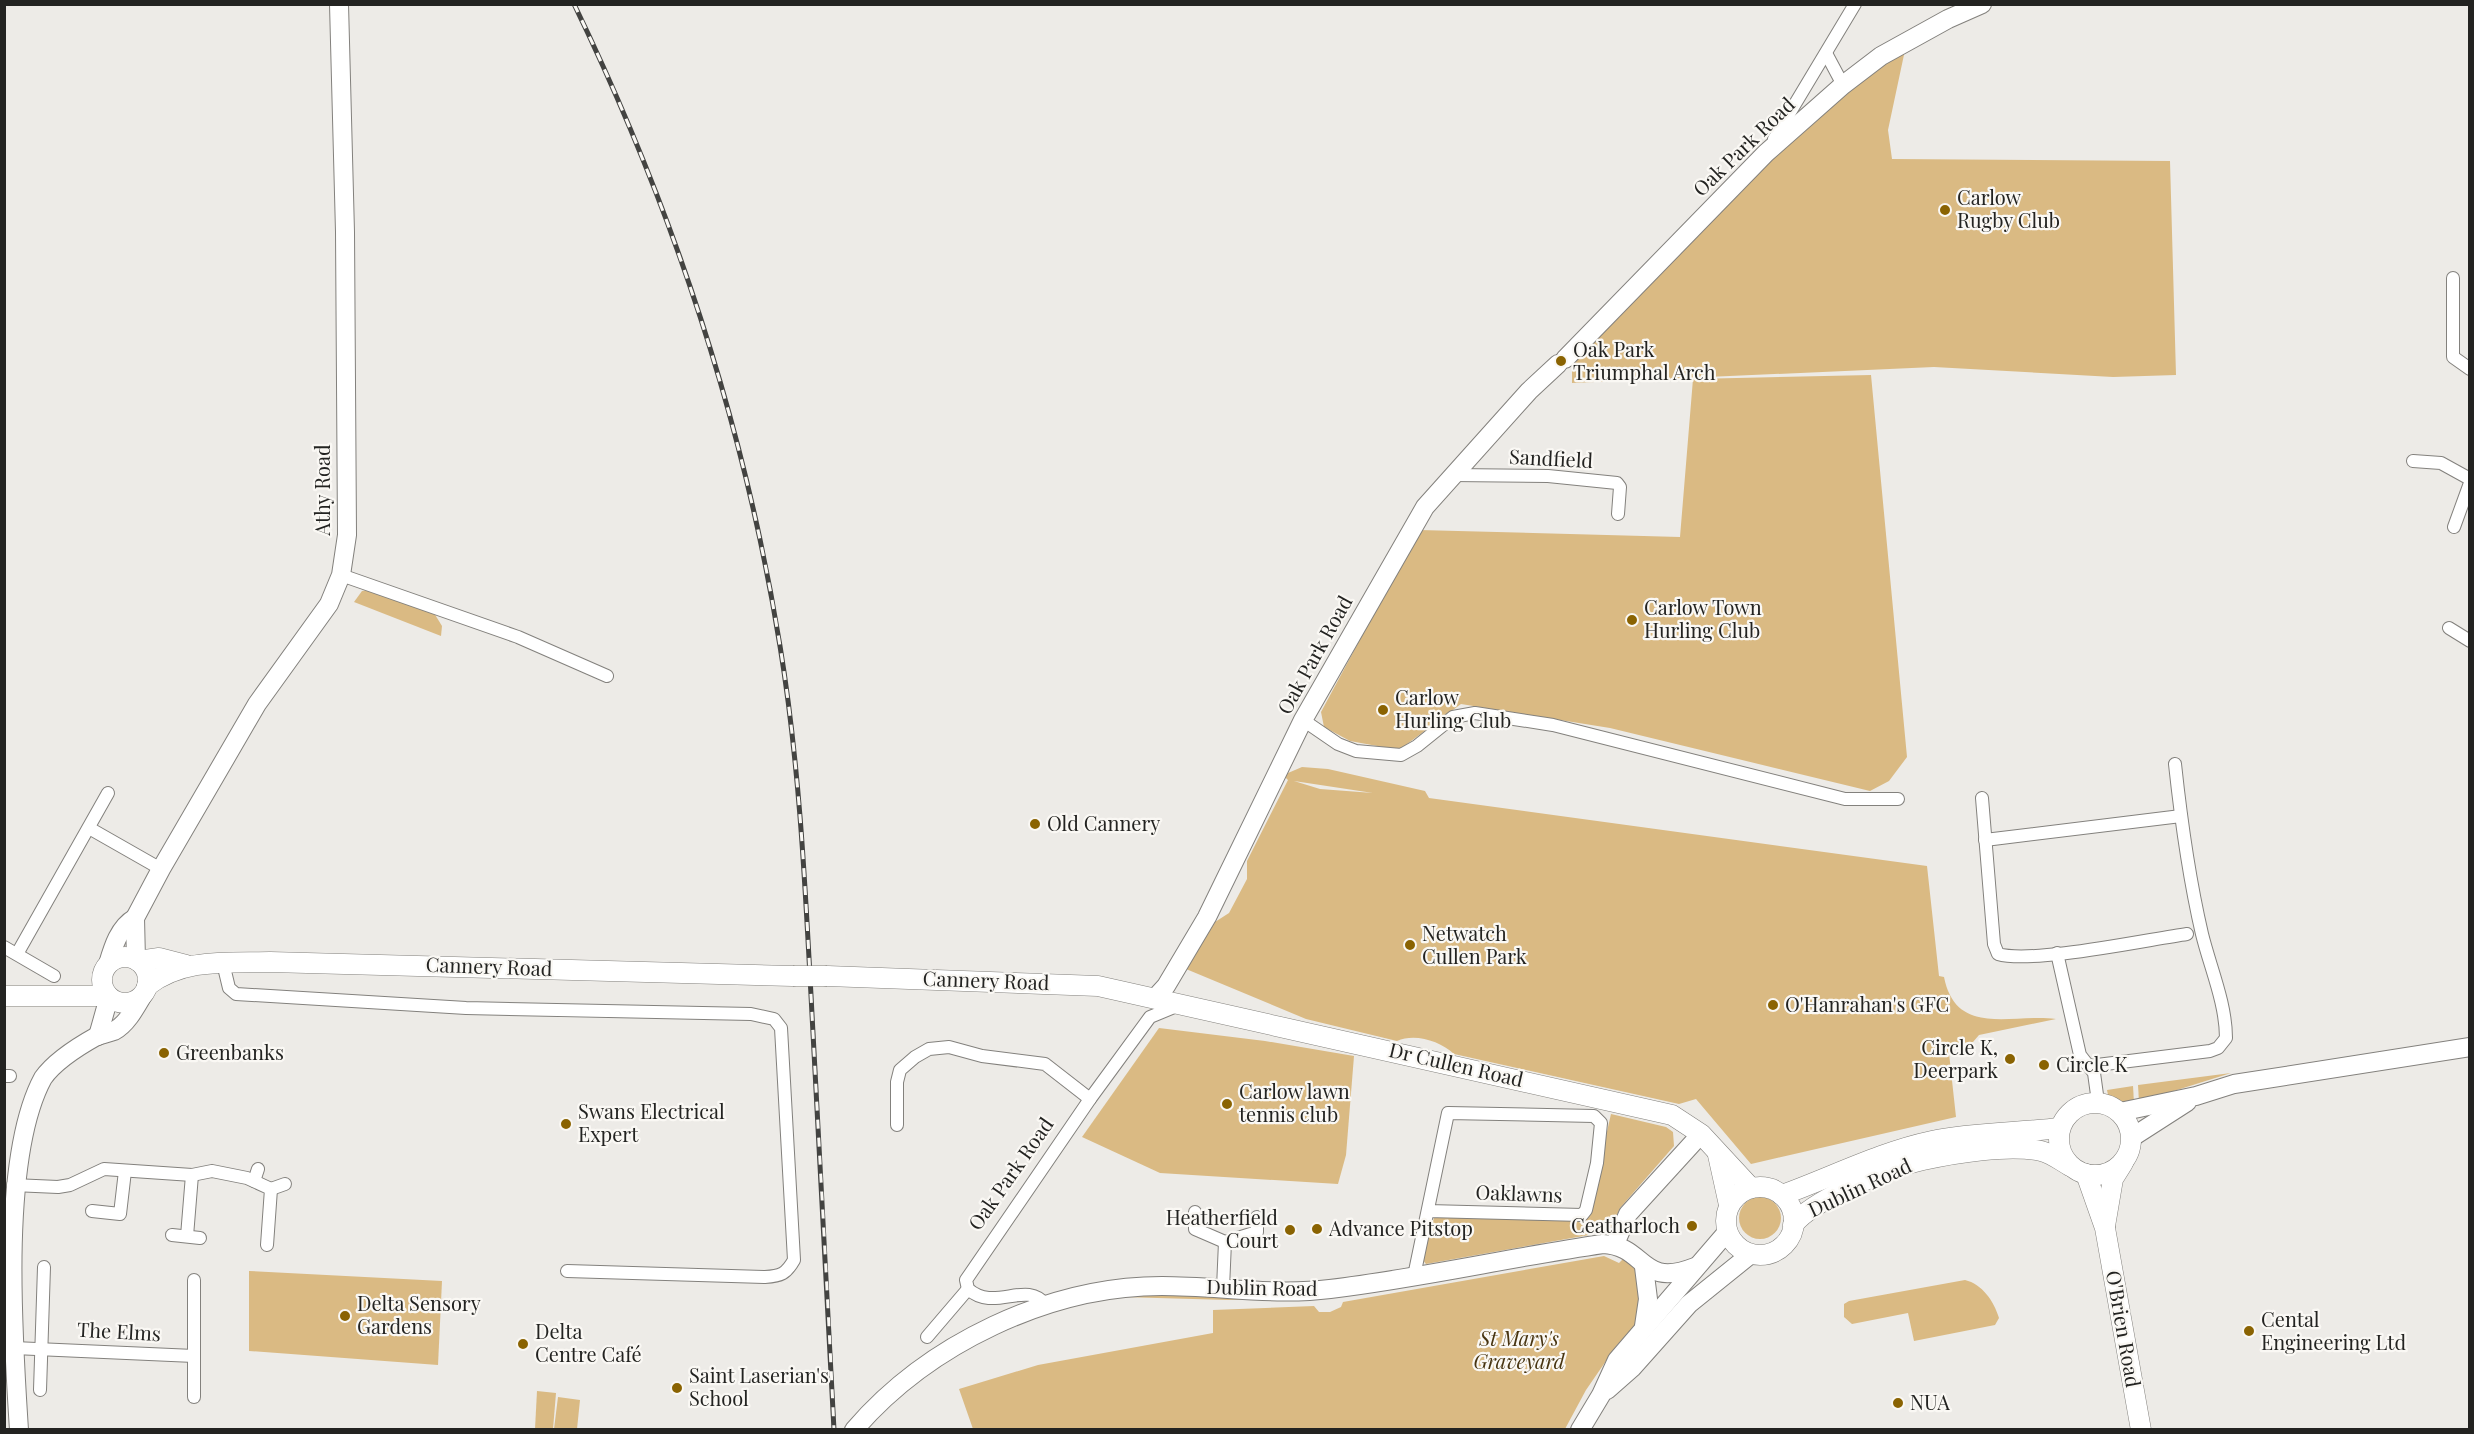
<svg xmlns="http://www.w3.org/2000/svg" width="2474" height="1434" font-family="'Playfair Display',serif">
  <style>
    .green { fill: #daba83; fill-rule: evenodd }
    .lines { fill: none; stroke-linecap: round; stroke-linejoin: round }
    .street-casing { stroke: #83817d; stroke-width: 14 }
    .secondary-casing { stroke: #83817d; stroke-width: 20 }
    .primary-casing { stroke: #83817d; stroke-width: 21 }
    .street { stroke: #fff; stroke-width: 12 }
    .secondary { stroke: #fff; stroke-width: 18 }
    .primary { stroke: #fff; stroke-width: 20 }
    .rail-casing { stroke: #434341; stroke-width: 5 }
    .rail { stroke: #faf8f4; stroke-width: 3; stroke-dasharray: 9; stroke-linecap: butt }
    .primary-bridge-casing { stroke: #83817d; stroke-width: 21; stroke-linecap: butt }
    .primary-bridge { stroke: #fff; stroke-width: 20 }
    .poi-dot { fill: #8a6302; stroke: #faf8f4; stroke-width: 2 }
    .labels { text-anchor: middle; stroke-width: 4.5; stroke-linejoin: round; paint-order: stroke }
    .street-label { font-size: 20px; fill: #232321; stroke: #faf8f4 }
    .poi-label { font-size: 20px; fill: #232321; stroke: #faf8f4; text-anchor: start }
    .park-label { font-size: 20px; font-style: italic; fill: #473410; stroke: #faf8f4 }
  </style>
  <rect width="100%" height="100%" fill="#edebe7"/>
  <!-- green -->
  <g class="green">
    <path d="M1905 50 1888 130 1892 159 2170 161 2176 375 2113 377 1934 367 1572 383V365C1675 256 1778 131 1905 50Z"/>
    <path d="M1871 375 1907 757 1889 781 1870 791 1610 728 1461 704 1399 750 1350 741 1324 727 1321 712 1419 530 1680 537 1693 379Z"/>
    <path d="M368 590 434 613 442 626 441 636 354 602 362 591Z"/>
    <path d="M1302 767 1328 769 1425 791 1429 798 1927 866 1939 976 1944 977C1956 1038 2013 1013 2056 1019L1979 1035 1973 1042 1948 1044 1956 1117 1751 1164 1696 1099 1679 1104 1454 1054C1440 1041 1415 1033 1397 1041L1306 1019 1186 969 1215 922 1229 913 1247 879V861L1288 780 1285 777 1288 773ZM1294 781 1373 793 1320 789Z"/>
    <path d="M1159 1028 1265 1041 1354 1056 1346 1155 1338 1184 1160 1173 1082 1137Z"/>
    <path d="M2231 1073 2139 1102 2138 1085Z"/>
    <path d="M2133 1086 2134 1103 2118 1101 2108 1095 2107 1090Z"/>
    <path d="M1611 1114 1666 1127 1673 1132 1674 1146 1620 1208 1610 1230 1601 1232 1586 1223Z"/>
    <circle cx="1760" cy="1218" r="21"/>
    <path d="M1439 1216 1574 1218 1590 1231 1589 1235 1426 1264 1422 1259 1434 1218Z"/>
    <path d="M1604 1256 1619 1263 1623 1259 1636 1268 1642 1277 1636 1325 1617 1345 1586 1390 1565 1429H973L959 1389 1038 1365 1213 1333V1310L1314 1306 1319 1312H1330L1341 1307 1343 1302Z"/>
    <path d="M249 1271 442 1281 438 1365 249 1351Z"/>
    <path d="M1965 1280C1982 1284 1994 1301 1999 1318L1995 1325 1914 1341 1908 1313 1852 1324 1844 1317V1304L1849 1301Z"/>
    <path d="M1153 1292 1306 1298 1228 1300 1122 1297Z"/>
    <path d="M537 1391 556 1393 553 1429H535Z"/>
    <path d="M558 1397 580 1400 577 1429H554Z"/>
  </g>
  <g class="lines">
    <!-- street casing -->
    <g class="street-casing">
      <g id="street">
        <path d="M1827 55 1843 85"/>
        <path d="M1774 139 1855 4"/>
        <path d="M2453 278V357L2470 369"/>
        <path d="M2413 461 2441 463 2470 479"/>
        <path d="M1452 475 1548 476 1617 483 1620 487 1618 514"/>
        <path d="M2454 527 2470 483"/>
        <path d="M341 575 518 637 607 676"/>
        <path d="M2449 628 2470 641"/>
        <path d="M1303 720 1338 744 1356 751 1401 755 1417 746 1453 717 1475 713 1553 725 1845 799H1898"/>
        <path d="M1982 798 1994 944 1998 954C2032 964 2145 940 2187 934"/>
        <path d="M89 828 161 869"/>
        <path d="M1985 840 2181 816"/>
        <path d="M4 947 54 976"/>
        <path d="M2057 953 2080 1055 2094 1073 2098 1102"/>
        <path d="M17 954 108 793"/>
        <path d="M223 963 229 988 236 994 466 1008 751 1014 774 1019 781 1028 794 1260C786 1274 781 1276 765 1277L567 1271"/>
        <path d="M2089 1066 2210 1051 2218 1048 2226 1038C2226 1003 2210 967 2202 934 2189 878 2181 820 2175 764"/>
        <path d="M4 1076H10"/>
        <path d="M897 1125V1082L900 1070 915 1057 929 1049 949 1047 982 1056 1045 1064 1090 1099"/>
        <path d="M254 1181 258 1169"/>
        <path d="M13 1185 58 1187 70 1185 104 1169 192 1175 212 1171 247 1178 271 1189 267 1245"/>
        <path d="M271 1189 285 1184"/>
        <path d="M92 1211 120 1214 125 1171"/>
        <path d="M1195 1212V1229L1225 1242 1257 1232V1217"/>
        <path d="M172 1235 200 1238"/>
        <path d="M187 1236 192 1175"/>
        <path d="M1414 1276 1448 1113 1594 1116 1601 1123 1597 1163 1586 1210 1582 1215 1428 1211"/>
        <path d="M1223 1288 1225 1242"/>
        <path d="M1046 1305C1026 1279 995 1313 968 1289L966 1280 1090 1099 1150 1017 1179 1005"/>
        <path d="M927 1337 968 1289"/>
        <path d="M14 1348 194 1356"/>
        <path d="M40 1390 44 1267"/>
        <path d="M194 1397V1280"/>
      </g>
    </g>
    <!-- secondary casing -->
    <g class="secondary-casing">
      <g id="secondary">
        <path d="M1565 359 1766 153 1843 85 1881 56 1948 19 1982 4"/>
        <path d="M136 960 135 918 161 869 257 704 329 604 341 575 347 535 345 232 339 4"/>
        <path d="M108 964C113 947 119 927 135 918"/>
        <path d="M1155 998 1166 986 1207 917 1303 720 1425 507 1529 391 1558 364"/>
        <path d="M98 1036 109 997"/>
        <path d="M2120 1112 2196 1096 2234 1084 2470 1047"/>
        <path d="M2131 1138 2187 1102"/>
        <path d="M1615 1244 1628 1214 1701 1134"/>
        <path d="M1644 1267 1648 1299 1644 1326"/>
        <path d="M1607 1390 1632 1368 1689 1304 1751 1254"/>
        <path d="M19 1430C13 1337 0 1157 43 1078 55 1061 79 1046 97 1036 102 1034 109 1033 114 1031 127 1024 136 1007 143 995"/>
        <path d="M854 1430C928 1344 1049 1286 1162 1286 1218 1286 1275 1296 1330 1289 1422 1278 1512 1257 1603 1244 1647 1246 1639 1289 1695 1267"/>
        <path d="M1580 1430 1601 1395 1617 1360 1727 1232"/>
      </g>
    </g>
    <!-- primary casing -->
    <g class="primary-casing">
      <g id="primary">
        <circle cx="125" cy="980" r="23"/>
        <path d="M138 961 159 958 186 965"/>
        <path d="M827 976 1098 986 1672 1115 1701 1134 1751 1188"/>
        <path d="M147 986C183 958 226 963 270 962L793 976"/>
        <path d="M4 996H108"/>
        <circle cx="2095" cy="1139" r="36"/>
        <path d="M1718 1155 1729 1205"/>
        <path d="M2086 1174 2105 1228 2141 1430"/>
        <circle cx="1760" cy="1221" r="34"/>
        <path d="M1782 1195C1832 1177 1880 1152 1932 1141 1974 1132 2017 1133 2060 1128"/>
        <path d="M1793 1225C1812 1200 1891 1167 1923 1160 1955 1153 2009 1144 2041 1151 2051 1153 2061 1161 2070 1166"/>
        <path d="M2105 1226 2113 1179 2123 1163"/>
      </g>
    </g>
    <!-- street -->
    <use href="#street" class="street"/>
    <!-- secondary -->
    <use href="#secondary" class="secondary"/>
    <!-- primary -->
    <use href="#primary" class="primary"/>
    <!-- rail casing -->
    <g class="rail-casing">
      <path id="rail" d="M574 4C672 207 744 423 780 646 801 774 806 904 813 1033 820 1165 828 1297 834 1430"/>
    </g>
    <!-- rail -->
    <use href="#rail" class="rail"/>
    <!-- primary-bridge casing -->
    <g class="primary-bridge-casing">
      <path id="primary-bridge" d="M793 976H827"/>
    </g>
    <!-- primary-bridge -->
    <use href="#primary-bridge" class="primary-bridge"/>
  </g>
  <!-- markers -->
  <g class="poi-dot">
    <circle cx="1945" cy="210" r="6"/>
    <circle cx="1561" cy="361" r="6"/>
    <circle cx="1632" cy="620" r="6"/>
    <circle cx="1383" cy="710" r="6"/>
    <circle cx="1035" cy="824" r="6"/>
    <circle cx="1410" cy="945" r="6"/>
    <circle cx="1773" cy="1005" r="6"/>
    <circle cx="164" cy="1053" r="6"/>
    <circle cx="2010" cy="1059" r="6"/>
    <circle cx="2044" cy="1065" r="6"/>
    <circle cx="1227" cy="1104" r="6"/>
    <circle cx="566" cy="1124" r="6"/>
    <circle cx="1692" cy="1226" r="6"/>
    <circle cx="1317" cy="1229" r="6"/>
    <circle cx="1290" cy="1230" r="6"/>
    <circle cx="345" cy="1316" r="6"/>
    <circle cx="2249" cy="1331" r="6"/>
    <circle cx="523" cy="1344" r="6"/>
    <circle cx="677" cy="1388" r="6"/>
    <circle cx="1898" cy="1403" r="6"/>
  </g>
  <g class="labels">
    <!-- street labels -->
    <g class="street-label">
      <text transform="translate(1744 147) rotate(-44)" y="7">Oak Park Road</text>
      <text transform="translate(1551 459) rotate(3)" y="7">Sandfield</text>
      <text transform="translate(323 490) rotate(-90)" y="7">Athy Road</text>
      <text transform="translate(1315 655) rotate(-61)" y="7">Oak Park Road</text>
      <text transform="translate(489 967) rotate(2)" y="7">Cannery Road</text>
      <text transform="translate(986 981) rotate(2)" y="7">Cannery Road</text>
      <text transform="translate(1456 1065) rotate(13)" y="7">Dr Cullen Road</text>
      <text transform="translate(1011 1174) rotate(-55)" y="7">Oak Park Road</text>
      <text transform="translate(1860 1188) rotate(-25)" y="7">Dublin Road</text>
      <text transform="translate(1519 1194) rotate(2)" y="7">Oaklawns</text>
      <text transform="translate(1262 1288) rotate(1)" y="7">Dublin Road</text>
      <text transform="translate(2123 1329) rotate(80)" y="7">O'Brien Road</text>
      <text transform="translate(119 1332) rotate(3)" y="7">The Elms</text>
    </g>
    <!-- poi labels -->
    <g class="poi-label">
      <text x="1957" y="205">Carlow<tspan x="1957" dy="23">Rugby Club</tspan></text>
      <text x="1573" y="357">Oak Park<tspan x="1573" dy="23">Triumphal Arch</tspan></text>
      <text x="1644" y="615">Carlow Town<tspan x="1644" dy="23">Hurling Club</tspan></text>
      <text x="1395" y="705">Carlow<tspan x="1395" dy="23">Hurling Club</tspan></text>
      <text x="1047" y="831">Old Cannery</text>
      <text x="1422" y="941">Netwatch<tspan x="1422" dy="23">Cullen Park</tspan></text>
      <text x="1785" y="1012">O'Hanrahan's GFC</text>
      <text x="1998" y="1055" text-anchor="end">Circle K,<tspan x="1998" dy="23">Deerpark</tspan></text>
      <text x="176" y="1060">Greenbanks</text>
      <text x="2056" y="1072">Circle K</text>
      <text x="1239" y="1099">Carlow lawn<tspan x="1239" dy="23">tennis club</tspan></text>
      <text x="578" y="1119">Swans Electrical<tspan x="578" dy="23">Expert</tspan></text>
      <text x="1278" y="1225" text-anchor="end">Heatherfield<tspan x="1278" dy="23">Court</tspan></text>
      <text x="1680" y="1233" text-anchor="end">Ceatharloch</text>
      <text x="1329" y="1236">Advance Pitstop</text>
      <text x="357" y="1311">Delta Sensory<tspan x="357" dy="23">Gardens</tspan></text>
      <text x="2261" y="1327">Cental<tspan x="2261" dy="23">Engineering Ltd</tspan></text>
      <text x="535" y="1339">Delta<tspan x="535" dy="23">Centre Café</tspan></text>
      <text x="689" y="1383">Saint Laserian's<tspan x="689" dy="23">School</tspan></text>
      <text x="1910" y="1410">NUA</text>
    </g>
    <!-- park labels -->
    <g class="park-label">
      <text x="1519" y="1346">St Mary's<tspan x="1519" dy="23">Graveyard</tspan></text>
    </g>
  </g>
  <!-- border -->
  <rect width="2474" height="1434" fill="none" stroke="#232321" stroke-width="12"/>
</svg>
